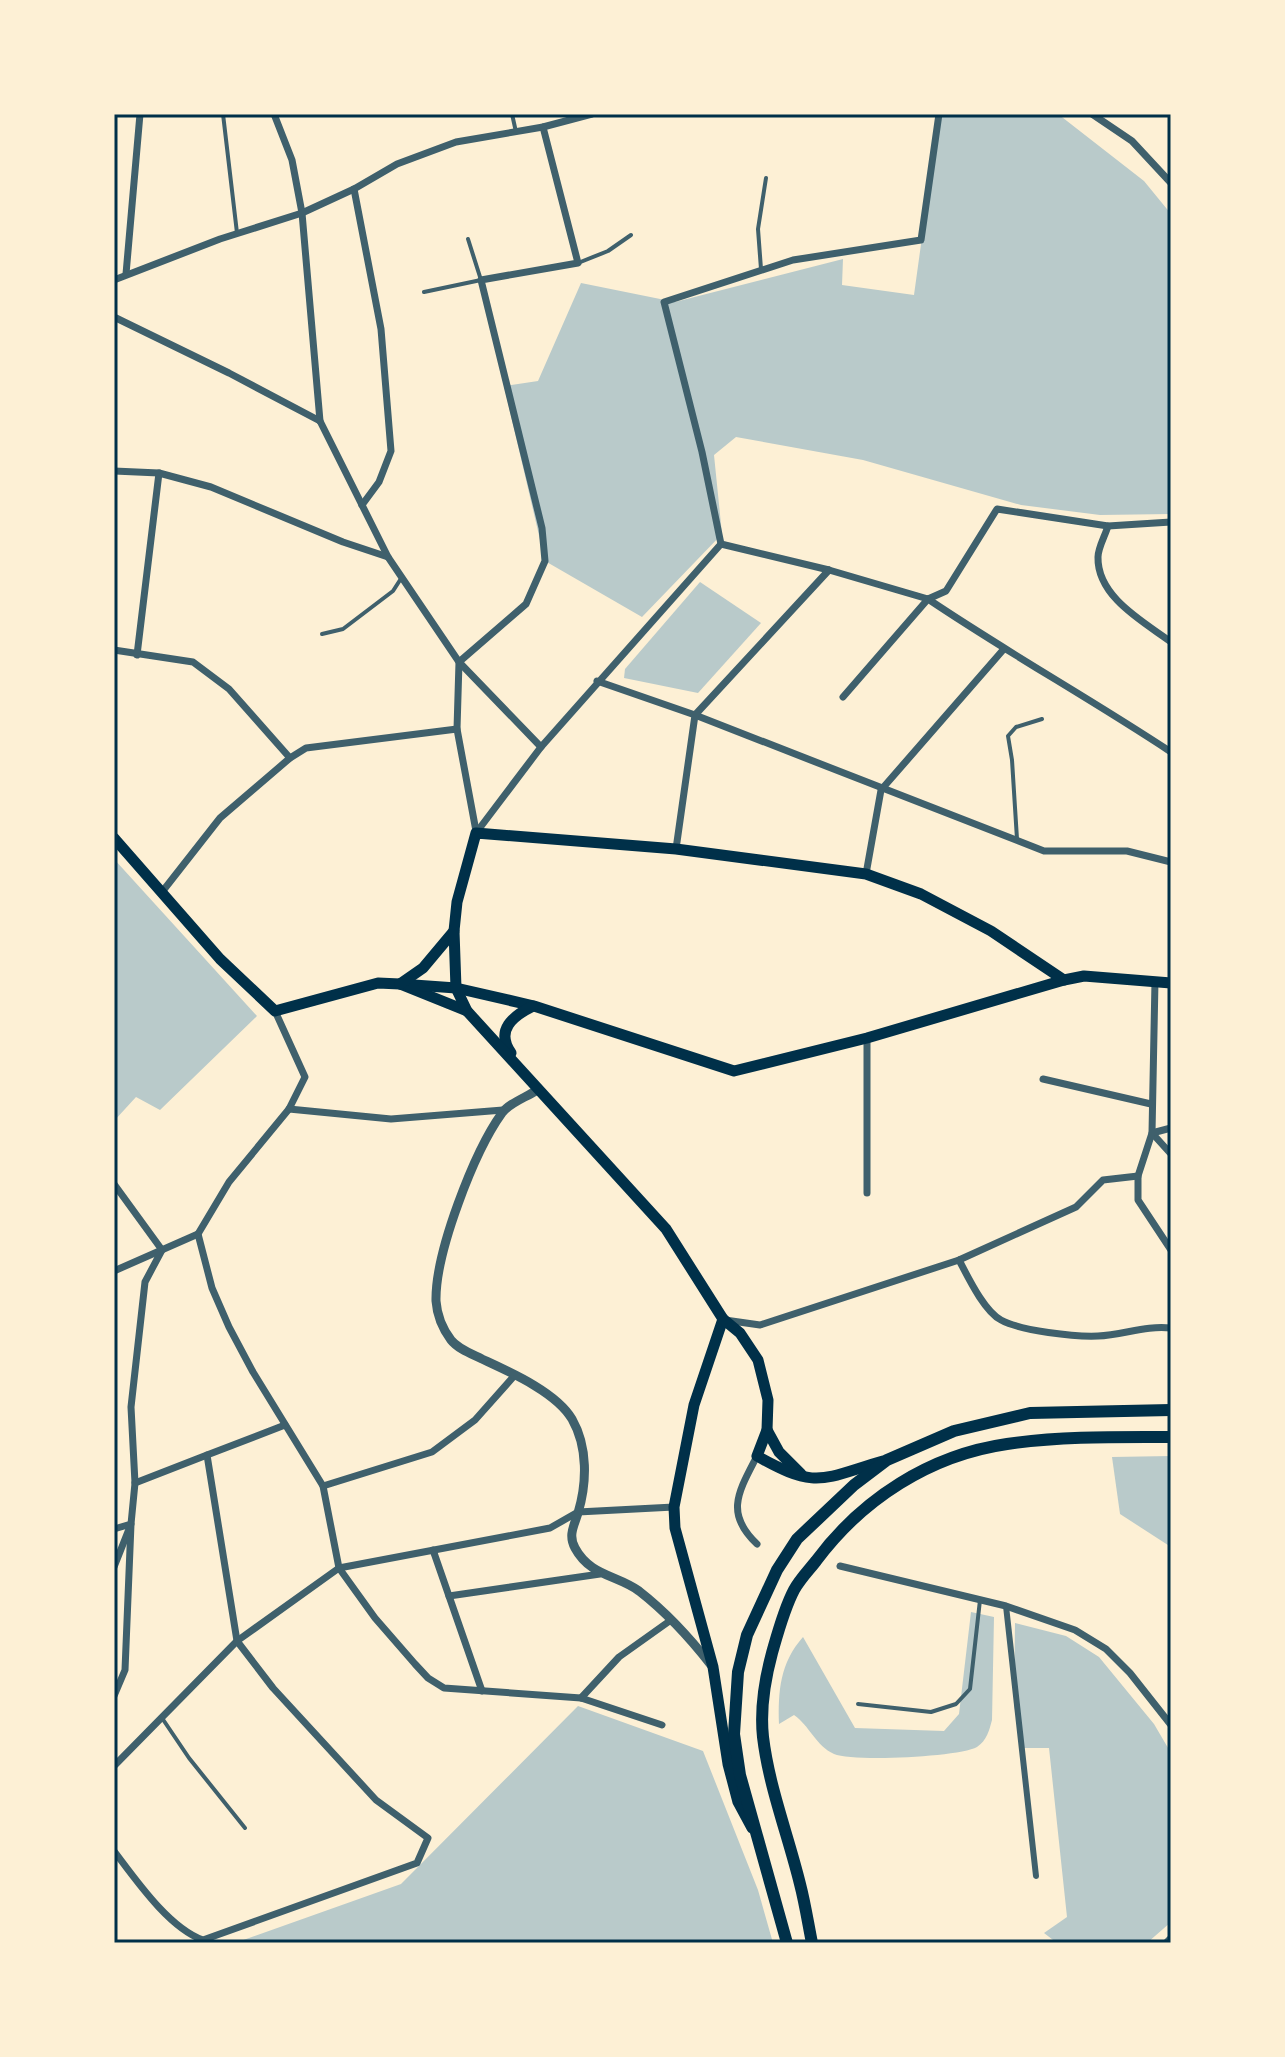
<svg xmlns="http://www.w3.org/2000/svg" width="1285" height="2057" font-family="Rubik,sans-serif">
  <style>
    .green { fill: #b9caca }
    .lines { fill: none; stroke-linecap: round; stroke-linejoin: round }
    .service { stroke: #3f606c; stroke-width: 4 }
    .pedestrian { stroke: #3f606c; stroke-width: 6 }
    .minor { stroke: #3f606c; stroke-width: 7 }
    .tertiary { stroke: #3f606c; stroke-width: 9 }
    .secondary { stroke: #003049; stroke-width: 11 }
    .primary { stroke: #003049; stroke-width: 12 }
    .neatline { fill: none; stroke: #003049; stroke-width: 3 }
  </style>
  <rect width="100%" height="100%" fill="#fdf0d5"/>
  <!-- green -->
  <g class="green">
    <path d="M939 114H1058L1144 181 1171 214V514L1100 515 1021 505 863 460 736 437 714 455 722 534 642 617 545 561 504 386 538 381 581 283 675 302 843 259 842 285 914 295Z"/>
    <path d="M700 582 761 623 698 693 624 678 625 669Z"/>
    <path d="M114 859 257 1016 160 1110 136 1097 114 1121Z"/>
    <path d="M1171 1456V1547L1120 1514 1112 1457Z"/>
    <path d="M971 1612 994 1617 992 1720C989 1731 987 1740 977 1747 960 1757 853 1762 834 1754 816 1746 809 1725 794 1715L779 1724C778 1691 780 1663 803 1637L855 1728 944 1731 959 1714Z"/>
    <path d="M1015 1623 1066 1636 1099 1657 1154 1724 1171 1753V1922L1147 1943H1057L1044 1933 1067 1917 1049 1748H1024L1014 1706Z"/>
    <path d="M578 1706 703 1751 758 1890 773 1943H235L401 1884Z"/>
  </g>
  <g class="lines">
    <!-- service -->
    <g class="service">
      <path d="M223 114 237 233"/>
      <path d="M512 114 516 132"/>
      <path d="M578 263 608 251 631 235"/>
      <path d="M761 269 758 229 766 178"/>
      <path d="M424 292 481 280 468 239"/>
      <path d="M322 634 343 629 393 591 402 577"/>
      <path d="M1017 839 1012 760 1008 736 1016 727 1042 719"/>
      <path d="M858 1704 931 1712 956 1704 970 1689 980 1600"/>
      <path d="M162 1718 189 1758 245 1828"/>
    </g>
    <!-- pedestrian -->
    <path class="pedestrian" d="M1006 1606 1036 1876"/>
    <!-- minor -->
    <g class="minor">
      <path d="M274 114 292 160 302 213 320 421"/>
      <path d="M1092 114 1132 141 1171 183"/>
      <path d="M354 189 381 329 391 451 379 482 362 505"/>
      <path d="M126 274 140 114"/>
      <path d="M114 280 220 239 302 213 354 189 397 164 456 142 543 127 592 114"/>
      <path d="M114 317 229 373 320 421 388 557 459 662 457 729 476 831"/>
      <path d="M114 471 159 473 211 487 343 542 388 557"/>
      <path d="M1108 526C1105 536 1098 548 1098 557 1097 597 1144 622 1171 642"/>
      <path d="M721 544 702 452 664 302 793 260 921 240 939 114"/>
      <path d="M114 650 193 662 229 689 290 758"/>
      <path d="M137 655 159 473"/>
      <path d="M597 681 695 715 1044 851H1127L1171 862"/>
      <path d="M843 697 928 599C1008 653 1091 699 1171 752"/>
      <path d="M541 747 459 662 526 604 545 561 542 528 481 280 578 263 543 127"/>
      <path d="M476 833 541 747 721 544 829 570 928 599 946 591 997 509 1108 526 1171 522"/>
      <path d="M676 849 695 715 829 570"/>
      <path d="M866 874 881 790 1003 650"/>
      <path d="M162 892 220 818 290 758 306 748 457 729"/>
      <path d="M1155 981 1152 1133 1171 1154"/>
      <path d="M275 1011 305 1077 289 1109 229 1182 198 1234 212 1288 229 1327 253 1372 323 1486 339 1568 375 1618 415 1664 428 1678 444 1688 581 1698 662 1725"/>
      <path d="M867 1038V1193"/>
      <path d="M1043 1079 1151 1104"/>
      <path d="M289 1109 391 1119 503 1110"/>
      <path d="M1171 1128 1152 1133 1138 1176V1200L1171 1250"/>
      <path d="M114 1184 162 1250 145 1282 131 1407 135 1483 131 1524 114 1567"/>
      <path d="M959 1260C968 1277 984 1311 1001 1320 1021 1331 1075 1337 1098 1336 1123 1335 1146 1325 1171 1328"/>
      <path d="M114 1271 198 1234"/>
      <path d="M725 1320 760 1325 959 1260 1076 1207 1103 1180 1138 1176"/>
      <path d="M757 1456C739 1491 724 1513 757 1544"/>
      <path d="M135 1483 207 1455"/>
      <path d="M323 1486 432 1452 475 1420 515 1375"/>
      <path d="M114 1529 131 1524 125 1670 114 1696"/>
      <path d="M433 1550 482 1691"/>
      <path d="M840 1566 1006 1606 1075 1630 1106 1649 1130 1673 1171 1725"/>
      <path d="M449 1596 600 1574"/>
      <path d="M581 1698 619 1657 671 1620"/>
      <path d="M114 1766 237 1641 339 1568 550 1528 578 1512 674 1507"/>
      <path d="M114 1851C136 1880 169 1928 203 1940L417 1863 428 1838 376 1800 273 1688 237 1641 207 1455 285 1425"/>
      <path d="M1166 1943 1171 1938"/>
    </g>
    <!-- tertiary -->
    <path class="tertiary" d="M537 1090C527 1097 509 1103 502 1113 474 1152 435 1253 436 1301 437 1315 442 1328 451 1340 458 1349 472 1354 482 1359 510 1372 556 1392 572 1419 588 1447 587 1483 578 1513 574 1526 568 1535 575 1548 590 1576 617 1575 639 1591 666 1612 690 1638 711 1665"/>
    <!-- secondary -->
    <g class="secondary">
      <path d="M114 838 220 959 275 1011 378 983 400 984 467 1011"/>
      <path d="M400 984 456 988 534 1006 734 1071 867 1038 1064 980 1084 976 1171 983"/>
      <path d="M400 984 423 968 454 931"/>
      <path d="M511 1053C495 1030 513 1016 533 1006"/>
      <path d="M723 1319 694 1405 674 1507 675 1528 713 1667 728 1764 738 1802 752 1828"/>
      <path d="M767 1430 779 1452 801 1474"/>
      <path d="M883 1461C821 1479 817 1490 757 1456L767 1430 768 1400 758 1360 740 1333 723 1319 666 1229 467 1011 456 988 454 931 457 902 476 833 676 849 866 874 921 894 991 931 1064 980"/>
    </g>
    <!-- primary -->
    <g class="primary">
      <path d="M787 1943 740 1775 734 1734 738 1672 747 1635 777 1570 797 1539 854 1485 887 1460 954 1431 1030 1413 1171 1410"/>
      <path d="M812 1943C808 1923 805 1903 800 1884 788 1835 769 1787 763 1737 760 1709 765 1679 772 1653 778 1632 784 1609 794 1590 800 1579 809 1570 816 1561 862 1499 930 1455 1007 1444 1061 1436 1117 1437 1171 1437"/>
    </g>
  </g>
  <!-- border -->
  <rect width="1285" height="2057" fill="none" stroke="#fdf0d5" stroke-width="232"/>
  <rect x="116" y="116" width="1053" height="1825" class="neatline"/>
</svg>
